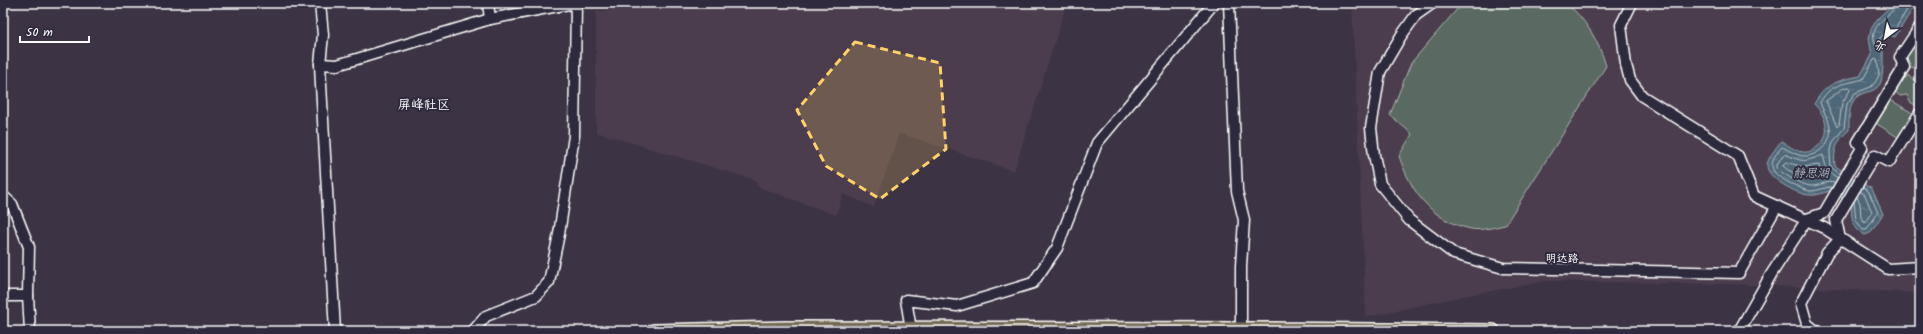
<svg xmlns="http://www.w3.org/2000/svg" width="1923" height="334" font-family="Kalam,'LXGW WenKai TC',sans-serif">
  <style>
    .built { fill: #4c3e4d }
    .grass { fill: #5a6a62; stroke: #acb4b0 }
    .water { fill: url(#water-ripples); stroke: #95a4af }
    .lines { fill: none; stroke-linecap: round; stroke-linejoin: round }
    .shore { stroke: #b9c3c9; stroke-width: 1 }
    .minor-casing { stroke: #fff; stroke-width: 13 }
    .major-casing { stroke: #fff; stroke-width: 16 }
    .minor { stroke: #2f2a3d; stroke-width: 10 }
    .major { stroke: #756a55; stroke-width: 13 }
    .marked { fill: #ffd166; fill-opacity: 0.2; stroke: #ffd166; stroke-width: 3; stroke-dasharray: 8 5; stroke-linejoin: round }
    .labels { text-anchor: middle; stroke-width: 4; stroke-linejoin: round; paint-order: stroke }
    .street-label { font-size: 11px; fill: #fff; stroke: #2f2a3d }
    .water-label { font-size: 12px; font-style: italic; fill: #a7b4bc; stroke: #2f2a3d }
    .quarter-label { font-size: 13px; fill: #fff; stroke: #2f2a3d }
  </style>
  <defs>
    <pattern id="water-ripples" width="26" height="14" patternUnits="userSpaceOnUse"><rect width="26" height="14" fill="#4f6879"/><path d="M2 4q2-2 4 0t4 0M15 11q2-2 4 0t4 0" fill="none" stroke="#697f8d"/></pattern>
  </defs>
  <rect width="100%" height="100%" fill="#3c3344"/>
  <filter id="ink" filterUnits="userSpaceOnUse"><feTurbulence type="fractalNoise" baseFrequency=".025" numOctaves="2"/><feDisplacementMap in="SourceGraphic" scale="8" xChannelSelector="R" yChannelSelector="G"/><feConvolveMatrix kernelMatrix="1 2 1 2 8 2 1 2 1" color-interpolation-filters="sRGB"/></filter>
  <g filter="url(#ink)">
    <!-- built -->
    <g class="built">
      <path d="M642 3H1067L1014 171 899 133 874 207 843 194 836 215 758 187 755 180 596 132V12L642 6Z"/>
      <path d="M1352 3H1920V293L1731 284 1546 281 1463 296 1366 317Z"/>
    </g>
    <!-- grass -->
    <g class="grass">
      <path d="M1487 3H1566C1586 19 1599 42 1606 66L1505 225C1495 227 1481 231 1471 229 1432 221 1411 192 1399 156L1412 134 1390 115 1411 63 1458 8Z"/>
      <path d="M1920 31V67L1915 64 1913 68 1907 64 1904 55Z"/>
      <path d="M1908 75 1920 83 1919 107 1910 102 1907 95 1900 96 1893 90 1903 76 1906 78Z"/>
      <path d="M1889 99 1914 114 1899 138 1874 122Z"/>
    </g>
    <!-- water -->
    <path class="water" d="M1903 3H1920L1912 10 1895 37 1889 35 1883 41C1883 50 1884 77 1880 84 1875 91 1871 91 1864 93 1848 98 1849 116 1849 130 1837 140 1833 151 1835 166L1872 189 1883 214 1870 233 1865 235C1853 230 1850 216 1852 204L1831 191C1824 192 1817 196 1810 195 1798 195 1766 178 1767 165 1768 157 1777 147 1781 141 1788 145 1795 151 1803 152 1808 153 1813 150 1817 147 1833 136 1826 115 1814 104 1827 82 1837 81 1860 76L1872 55 1869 39 1871 29 1878 18 1892 5Z"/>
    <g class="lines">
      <!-- shore -->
      <g class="shore">
        <path d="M1897 3C1895 16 1865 23 1876 46H1878L1879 39 1886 32 1894 31 1908 8 1914 3"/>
        <path d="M1849 87 1850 90 1842 103 1839 125 1837 127 1826 101 1842 89Z"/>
        <path d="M1786 162 1803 167 1819 165 1822 176 1810 180 1788 170 1783 166Z"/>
        <path d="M1835 183C1825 180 1818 187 1810 186 1802 185 1782 174 1777 168V164L1784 154C1805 162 1801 163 1823 155L1827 171 1838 178"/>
        <path d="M1832 187C1825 187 1818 191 1811 191 1805 191 1799 187 1794 185 1772 175 1764 166 1782 147 1790 150 1796 156 1805 156 1819 156 1833 141 1830 127 1829 118 1822 110 1820 102 1832 82 1844 85 1863 79L1874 60 1877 59 1879 75 1876 81 1871 87 1855 93 1847 104 1844 128 1833 142 1830 154 1831 167 1840 174"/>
        <path d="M1857 197 1860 203 1861 218 1865 222 1872 212 1865 195 1860 191"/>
        <path d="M1854 201 1856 220 1863 230H1866L1878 213 1869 192 1863 187"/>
      </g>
      <!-- minor casing -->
      <g class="minor-casing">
        <g id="minor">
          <path d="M320 3 323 35 320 64 321 85 335 331"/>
          <path d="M488 3 490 19"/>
          <path d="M1229 3 1237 191 1244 220 1241 266V331"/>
          <path d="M1433 3 1416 15 1401 36 1380 72 1371 128 1374 155 1380 184 1409 220 1454 254 1503 268 1739 273 1777 206"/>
          <path d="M1632 3 1621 25 1626 65 1630 80 1642 96 1738 156 1754 196 1824 228 1888 269 1920 267"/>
          <path d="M320 64 337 65 490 19 574 3"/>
          <path d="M3 196 12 204 29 247 28 296 30 331"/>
          <path d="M3 296H28"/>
          <path d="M911 329 906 300 957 306 1033 283 1057 248 1097 143 1214 3"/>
          <path d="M473 331 486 316 536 296 549 282 559 234 574 136 576 3"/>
          <path d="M1739 331 1772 273 1807 219 1824 213 1862 148 1858 142 1904 67 1900 57 1920 27"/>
          <path d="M1816 331 1807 324 1801 303 1827 253 1840 239 1836 220 1875 155 1889 162 1920 113"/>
        </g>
      </g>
      <!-- major casing -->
      <g class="major-casing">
        <path id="major" d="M653 331 785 328 1267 329 1493 331"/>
      </g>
      <!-- minor -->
      <use href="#minor" class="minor"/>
      <!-- major -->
      <use href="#major" class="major"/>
    </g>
  </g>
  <!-- marked area -->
  <path class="marked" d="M855 42 940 63 946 149 880 199 826 166 797 110Z"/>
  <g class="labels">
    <!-- street labels -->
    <g class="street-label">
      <text transform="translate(1562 258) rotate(1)" y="4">明达路</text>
    </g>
    <!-- water labels -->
    <g class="water-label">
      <text x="1811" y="177">静思湖</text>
    </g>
    <!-- quarter labels -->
    <g class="quarter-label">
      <text x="424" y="109">屏峰社区</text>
    </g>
  </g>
  <!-- margin -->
  <rect width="1923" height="334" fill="none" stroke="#2f2a3d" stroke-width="16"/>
  <rect x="8" y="8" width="1907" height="318" fill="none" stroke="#fff" stroke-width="1.5" filter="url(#ink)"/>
  <!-- north arrow -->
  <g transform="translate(1885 38) rotate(212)" stroke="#2f2a3d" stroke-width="3" paint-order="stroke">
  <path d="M0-3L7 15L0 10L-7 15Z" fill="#ffffff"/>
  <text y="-6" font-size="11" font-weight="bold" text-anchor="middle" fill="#ffffff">北</text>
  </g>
  <!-- scale -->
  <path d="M20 36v6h69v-6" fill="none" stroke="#ffffff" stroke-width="2"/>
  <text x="26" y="36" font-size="12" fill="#ffffff" stroke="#2f2a3d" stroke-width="3" paint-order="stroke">50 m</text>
</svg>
